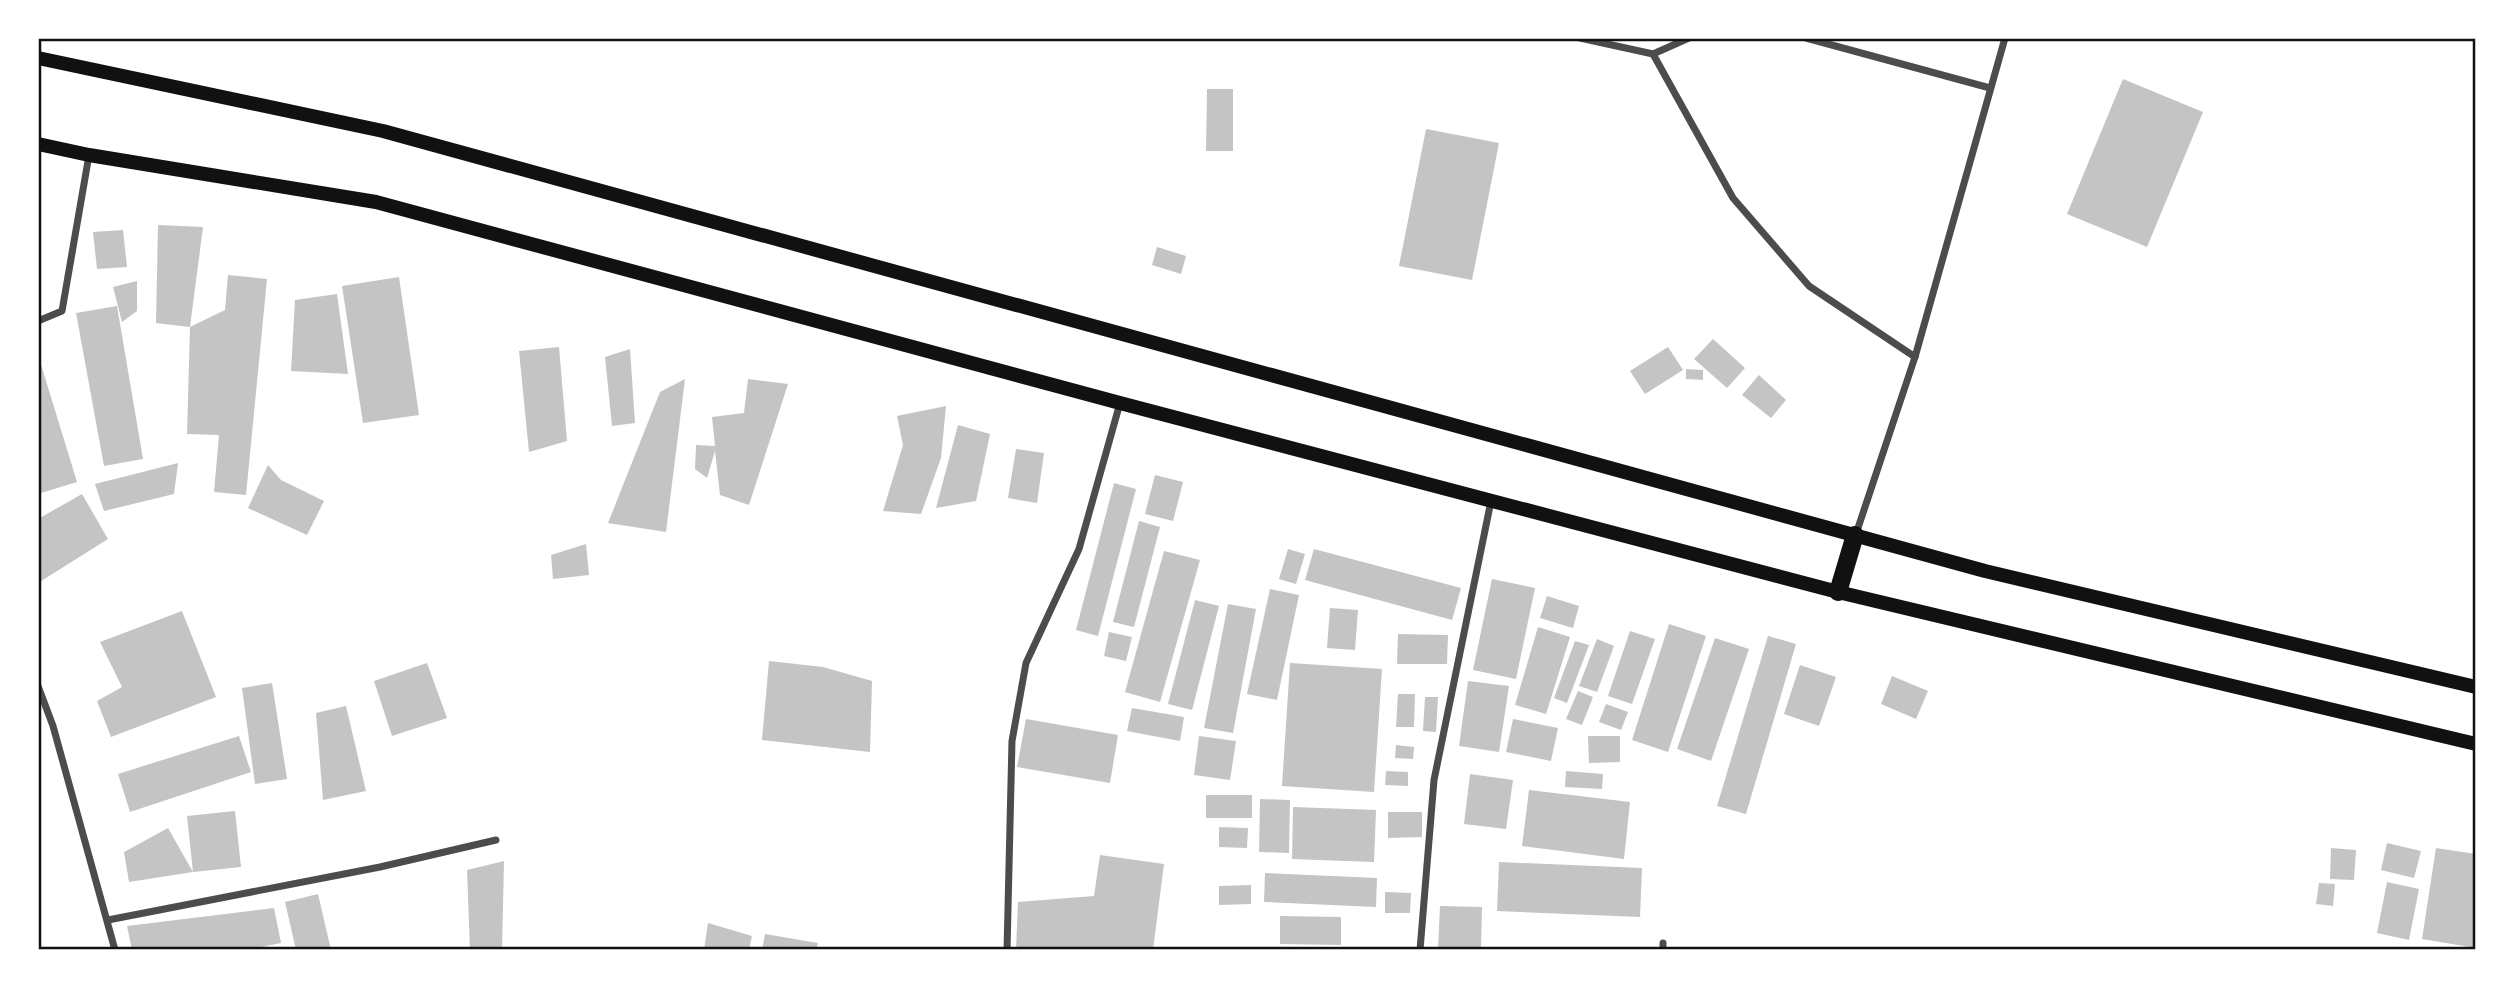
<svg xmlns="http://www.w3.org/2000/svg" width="2514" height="988" font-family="'Noto Serif',serif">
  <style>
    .building { fill: #c4c4c4 }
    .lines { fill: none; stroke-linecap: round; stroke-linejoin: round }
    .minor { stroke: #4c4c4c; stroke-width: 7 }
    .secondary { stroke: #111; stroke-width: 14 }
    .primary { stroke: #111; stroke-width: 18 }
    .neatline { fill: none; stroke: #111; stroke-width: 2.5 }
  </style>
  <rect width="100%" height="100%" fill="#fff"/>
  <!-- building -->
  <g class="building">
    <path d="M2123 79 2203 112 2147 247 2067 214Z"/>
    <path d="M1207 89H1233V151H1206Z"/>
    <path d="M1426 129 1499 143 1472 280 1399 266Z"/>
    <path d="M158 225 203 227 190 327 156 323Z"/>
    <path d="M123 230 127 267 97 269 93 232Z"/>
    <path d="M1157 247 1186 256 1181 274 1152 265Z"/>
    <path d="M228 275 267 279 246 495 214 492 219 435 187 434 190 327 225 310Z"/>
    <path d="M399 277 419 415 363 423 342 286Z"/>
    <path d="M137 281V311L122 322 113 287Z"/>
    <path d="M337 294 348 374 291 371 295 300Z"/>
    <path d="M117 306 143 459 104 466 76 313Z"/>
    <path d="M1713 339 1745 368 1727 388 1694 359Z"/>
    <path d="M559 347 567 441 529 452 519 351Z"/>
    <path d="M1668 347 1683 370 1645 394 1630 371Z"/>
    <path d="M630 349 635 423 612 426 605 357Z"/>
    <path d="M39 358 77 482 41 493 38 485Z"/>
    <path d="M1686 369 1703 370V380L1686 379Z"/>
    <path d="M1759 375 1786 400 1771 418 1742 395Z"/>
    <path d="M685 379 666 532 608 523 660 392Z"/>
    <path d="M748 379 788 384 749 505 720 495 715 451 707 478 695 469 696 445 715 446 712 417 744 413Z"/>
    <path d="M946 406 941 458 921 514 883 511 903 445 897 416Z"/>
    <path d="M958 425 990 434 976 501 936 508Z"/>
    <path d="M1016 449 1044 453 1037 503 1008 498Z"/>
    <path d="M178 463 174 494 104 511 95 484Z"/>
    <path d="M268 465 281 480 324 501 307 535 248 508Z"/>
    <path d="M1155 475 1183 482 1173 521 1145 514Z"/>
    <path d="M1114 483 1136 489 1098 636 1076 630Z"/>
    <path d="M82 494 108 539 38 583V519Z"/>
    <path d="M1139 521 1160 527 1134 627 1113 622Z"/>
    <path d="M586 544 589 575 553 579 551 555Z"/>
    <path d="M1288 549 1305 554 1296 584 1279 579Z"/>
    <path d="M1314 549 1461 588 1452 620 1305 580Z"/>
    <path d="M1164 551 1200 560 1160 702 1125 692Z"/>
    <path d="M1492 579 1535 588 1516 679 1473 670Z"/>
    <path d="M1270 589 1299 595 1277 700 1247 694Z"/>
    <path d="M1547 596 1579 606 1573 628 1540 618Z"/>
    <path d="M1195 600 1219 606 1192 710 1168 704Z"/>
    <path d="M1228 604 1256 609 1233 733 1204 728Z"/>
    <path d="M1330 608 1358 610 1355 650 1327 648Z"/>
    <path d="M182 611 216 697 111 737 97 701 122 687 100 642Z"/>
    <path d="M1669 624 1706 636 1668 752 1632 740Z"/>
    <path d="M1538 627 1570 637 1546 714 1515 705Z"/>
    <path d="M1630 631 1655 639 1632 704 1608 696Z"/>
    <path d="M1109 632 1132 637 1126 661 1104 656Z"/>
    <path d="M1398 634 1448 635 1447 664H1397Z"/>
    <path d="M1768 636 1796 644 1746 814 1717 806Z"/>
    <path d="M1715 638 1749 649 1711 761 1677 749Z"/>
    <path d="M1597 639 1614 646 1597 692 1579 686Z"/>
    <path d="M1575 641 1589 645 1567 703 1554 698Z"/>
    <path d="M769 661 823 667 872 681 870 752 762 740Z"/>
    <path d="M427 663 447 718 392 736 374 681Z"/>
    <path d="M1290 663 1382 669 1374 792 1282 786Z"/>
    <path d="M1800 665 1836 677 1819 726 1784 714Z"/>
    <path d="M1892 676 1928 691 1916 719 1881 704Z"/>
    <path d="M1468 681 1509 686 1499 752 1459 746Z"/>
    <path d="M272 683 287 779 255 784 242 688Z"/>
    <path d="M1578 691 1593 697 1582 725 1566 719Z"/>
    <path d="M1398 694H1415L1414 727H1396Z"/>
    <path d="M1425 697H1438L1436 732 1423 731Z"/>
    <path d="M1606 704 1628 712 1621 730 1599 722Z"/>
    <path d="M346 706 366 791 323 800 316 713Z"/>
    <path d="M1132 708 1184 717 1180 741 1127 731Z"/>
    <path d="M1026 719 1118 735 1110 783 1017 767Z"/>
    <path d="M1513 719 1558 728 1551 761 1506 752Z"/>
    <path d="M239 736 251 772 130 812 118 774Z"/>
    <path d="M1199 736 1236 741 1230 780 1194 775Z"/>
    <path d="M1588 736H1620V762L1589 763Z"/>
    <path d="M1396 745 1414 747 1413 759 1395 758Z"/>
    <path d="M1386 771 1408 772V786L1385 785Z"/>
    <path d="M1566 771 1603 774 1602 789 1565 787Z"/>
    <path d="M1470 774 1513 780 1506 829 1464 824Z"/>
    <path d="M1529 790 1630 802 1624 859 1522 846Z"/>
    <rect x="1206" y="795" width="46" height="23"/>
    <path d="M1260 799 1290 800 1289 853 1259 852Z"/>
    <path d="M1293 807 1376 810 1374 862 1292 859Z"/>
    <path d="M235 811 241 867 193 872 187 816Z"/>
    <path d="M1388 812H1422V837L1388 838Z"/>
    <path d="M1219 827 1248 828 1247 848 1219 847Z"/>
    <path d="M168 828 193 872 129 882 124 852Z"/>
    <path d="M2387 843 2421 851 2414 878 2381 870Z"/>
    <path d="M2331 848 2356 850 2354 880 2330 879Z"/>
    <path d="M2436 848 2476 854V948L2422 939Z"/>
    <path d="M1100 855 1164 864 1153 950H1016L1018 902 1094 896Z"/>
    <path d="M504 861 502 950H470L467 870Z"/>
    <path d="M1499 862 1642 868 1640 917 1497 911Z"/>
    <path d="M1265 873 1377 878 1376 907 1264 902Z"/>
    <path d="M2387 882 2419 889 2409 940 2377 933Z"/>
    <path d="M2319 883 2335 884 2333 906 2316 904Z"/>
    <path d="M1251 885V904L1219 905V886Z"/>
    <path d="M1385 892 1411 893 1410 913H1385Z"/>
    <path d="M318 894 331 950H296L285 902Z"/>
    <path d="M1440 906 1482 907 1481 950H1438Z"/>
    <path d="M274 908 281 943 247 950H132L127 926Z"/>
    <path d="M1280 916 1341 917V945L1280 944Z"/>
    <path d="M708 923 752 936 749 950H704Z"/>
    <path d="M765 934 818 943 816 950H762Z"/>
  </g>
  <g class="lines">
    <!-- minor -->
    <g class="minor">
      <path d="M1580 38 1653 54 1689 38"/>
      <path d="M1806 38 1990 88"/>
      <path d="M1653 54 1733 198 1809 286 1915 357"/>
      <path d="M38 321 62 311 89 155"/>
      <path d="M1856 534 1915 357 2005 38"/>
      <path d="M38 686 53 726 115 950"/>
      <path d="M108 920 380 867 496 840"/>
      <path d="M1007 950 1012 741 1026 663 1079 549 1120 403"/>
      <path d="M1420 950 1434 780 1491 501"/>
      <path d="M1663 950V943"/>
    </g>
    <!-- secondary -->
    <g class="secondary">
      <path d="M38 58 383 131 1985 571 2476 687"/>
      <path d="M38 144 89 155 376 202 1120 403 1838 592 2476 744"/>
    </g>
    <!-- primary -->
    <path class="primary" d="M1838 592 1855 535"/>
  </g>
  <!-- border -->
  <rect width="2514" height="988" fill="none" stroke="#ffffff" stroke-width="80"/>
  <rect x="40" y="40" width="2434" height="908" class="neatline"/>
</svg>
